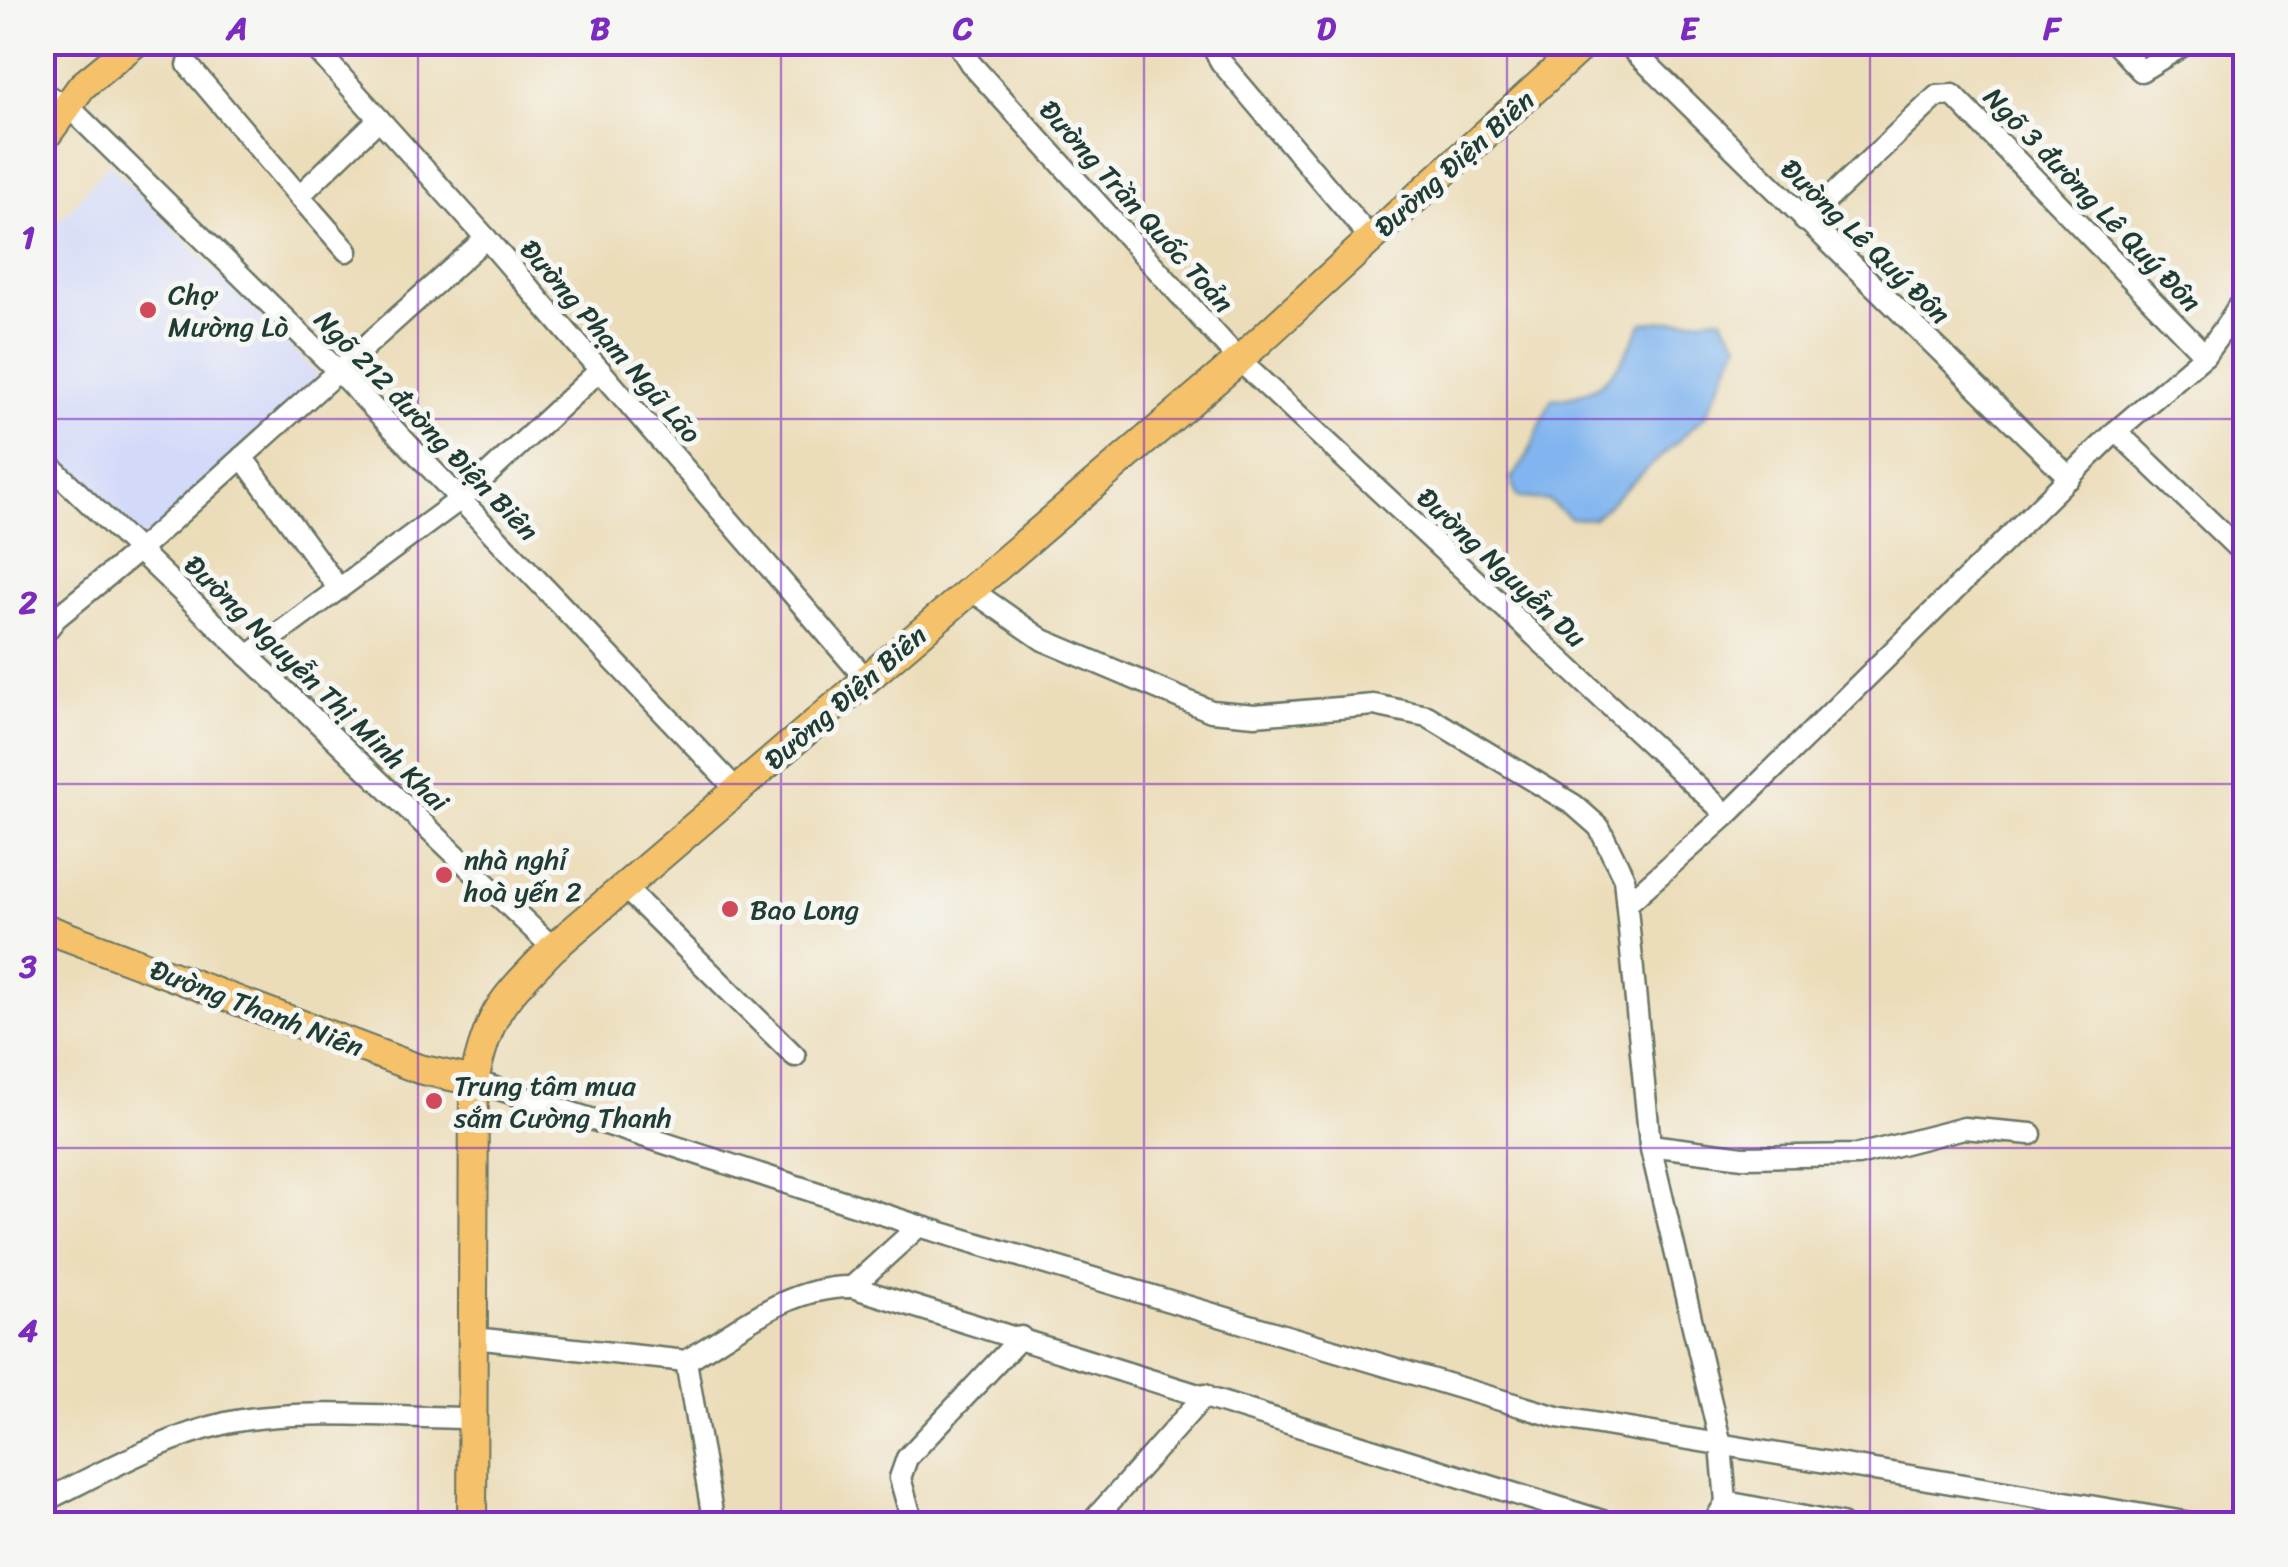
<svg xmlns="http://www.w3.org/2000/svg" width="2288" height="1567" font-family="Sriracha,sans-serif">
  <style>
    .built { fill: #d3d9f9 }
    .water { fill: #82b5ef; stroke: #507992; stroke-width: 2.5 }
    .lines { fill: none; stroke-linecap: round; stroke-linejoin: round }
    .minor-casing { stroke: #677563; stroke-width: 25 }
    .major-casing { stroke: #677563; stroke-width: 32 }
    .minor { stroke: #fff; stroke-width: 20 }
    .major { stroke: #f5c16b; stroke-width: 28 }
    .grid { fill: none; stroke: #7b2cbf; stroke-width: 2.5; stroke-opacity: 0.55 }
    .poi-dot { fill: #d1495b; stroke: #f6f6f2; stroke-width: 4 }
    .labels { text-anchor: middle; stroke-width: 10; stroke-linejoin: round; paint-order: stroke }
    .street-label { font-size: 28px; fill: #1f3d34; stroke: #f6f6f2 }
    .poi-label { font-size: 28px; fill: #1f3d34; stroke: #f6f6f2; text-anchor: start }
    .neatline { fill: none; stroke: #7b2cbf; stroke-width: 4 }
    .grid-label { font-size: 32px; text-anchor: middle; font-weight: bold; fill: #7b2cbf }
  </style>
  <rect width="100%" height="100%" fill="#f6f6f2"/>
  <filter id="ink" filterUnits="userSpaceOnUse"><feTurbulence type="fractalNoise" baseFrequency=".01" numOctaves="2"/><feDisplacementMap in="SourceGraphic" scale="20" xChannelSelector="R" yChannelSelector="G"/><feConvolveMatrix kernelMatrix="1 2 1 2 8 2 1 2 1" color-interpolation-filters="sRGB"/></filter>
  <filter id="wash" filterUnits="userSpaceOnUse"><feTurbulence type="fractalNoise" baseFrequency=".0048" numOctaves="4" result="noise"/><feDisplacementMap in="SourceGraphic" scale="40" xChannelSelector="R" yChannelSelector="G"/><feGaussianBlur stdDeviation="2.25" result="paint"/><feColorMatrix in="noise" values="0 0 0 0 0 0 0 0 0 0 0 0 0 0 0 0 0 1.4 0 .05"/><feComposite in="paint" operator="in"/></filter>
  <g filter="url(#wash)">
    <rect width="100%" height="100%" fill="#ecddba"/>
    <!-- built -->
    <path class="built" d="M109 163 321 378 161 536H129L43 440V241Z"/>
    <!-- water -->
    <path class="water" d="M1721 317 1739 343 1706 415 1593 519 1570 518 1549 501 1517 497 1511 478C1534 455 1536 427 1552 399 1608 395 1618 367 1643 323Z"/>
  </g>
  <g filter="url(#ink)">
    <g class="lines">
      <!-- minor casing -->
      <g class="minor-casing">
        <g id="minor">
          <path d="M310 42 486 238 866 679"/>
          <path d="M957 42 970 63 1239 360 1727 815"/>
          <path d="M1210 42 1221 62 1371 239"/>
          <path d="M1625 42 2070 478"/>
          <path d="M2114 42 2141 71 2189 42"/>
          <path d="M188 65 299 196 379 119"/>
          <path d="M42 93 69 107 338 371 737 790"/>
          <path d="M299 196 347 251"/>
          <path d="M1805 221 1937 96 1953 95 2205 355"/>
          <path d="M2226 326 2246 294"/>
          <path d="M2116 431 2205 355 2226 326 2246 338"/>
          <path d="M242 457 339 589"/>
          <path d="M42 458 553 948"/>
          <path d="M971 590 1043 640 1211 711 1255 715 1374 705 1427 716 1574 805 1599 827 1624 878 1650 1145 1721 1445 1726 1502 1713 1524"/>
          <path d="M42 636 56 618 139 550 486 238"/>
          <path d="M248 656 462 498 600 370"/>
          <path d="M624 887 795 1056"/>
          <path d="M1628 903 1727 815 2116 431 2246 556"/>
          <path d="M474 1081 919 1226 1557 1417 2197 1524"/>
          <path d="M1650 1145 1743 1157 1858 1155 1964 1128 2031 1134"/>
          <path d="M852 1287 919 1226"/>
          <path d="M474 1338 686 1361 714 1524"/>
          <path d="M686 1361C739 1329 788 1286 852 1287L1612 1524"/>
          <path d="M42 1502C102 1473 162 1438 226 1423 301 1407 396 1418 473 1418"/>
          <path d="M1726 1502 1841 1524"/>
          <path d="M913 1524 900 1478 907 1458 1021 1337"/>
          <path d="M1090 1524 1205 1395"/>
        </g>
      </g>
      <!-- major casing -->
      <g class="major-casing">
        <g id="major">
          <path d="M42 141 82 86 136 42"/>
          <path d="M42 927 419 1069 474 1081"/>
          <path d="M472 1524 474 1081C490 1008 503 1000 553 948L1239 360 1586 42"/>
        </g>
      </g>
      <!-- minor -->
      <use href="#minor" class="minor"/>
      <!-- major -->
      <use href="#major" class="major"/>
    </g>
  </g>
  <!-- grid -->
  <path class="grid" d="M418 42V1524M781 42V1524M1144 42V1524M1507 42V1524M1870 42V1524M42 419H2246M42 784H2246M42 1148H2246"/>
  <!-- markers -->
  <g class="poi-dot">
    <circle cx="148" cy="310" r="10"/>
    <circle cx="444" cy="875" r="10"/>
    <circle cx="730" cy="909" r="10"/>
    <circle cx="434" cy="1101" r="10"/>
  </g>
  <g class="labels">
    <!-- street labels -->
    <g class="street-label">
      <text transform="translate(1454 163) rotate(-42)" y="10">Đường Điện Biên</text>
      <text transform="translate(2093 199) rotate(46)" y="10">Ngõ 3 đường Lê Quý Đôn</text>
      <text transform="translate(1137 206) rotate(48)" y="10">Đường Trần Quốc Toản</text>
      <text transform="translate(1866 241) rotate(44)" y="10">Đường Lê Quý Đôn</text>
      <text transform="translate(611 341) rotate(49)" y="10">Đường Phạm Ngũ Lão</text>
      <text transform="translate(427 425) rotate(46)" y="10">Ngõ 212 đường Điện Biên</text>
      <text transform="translate(1502 567) rotate(43)" y="10">Đường Nguyễn Du</text>
      <text transform="translate(317 683) rotate(44)" y="10">Đường Nguyễn Thị Minh Khai</text>
      <text transform="translate(845 697) rotate(-41)" y="10">Đường Điện Biên</text>
      <text transform="translate(257 1008) rotate(21)" y="10">Đường Thanh Niên</text>
    </g>
    <!-- poi labels -->
    <g class="poi-label">
      <text x="168" y="304">Chợ<tspan x="168" dy="32">Mường Lò</tspan></text>
      <text x="464" y="869">nhà nghỉ<tspan x="464" dy="32">hoà yến 2</tspan></text>
      <text x="750" y="919">Bao Long</text>
      <text x="454" y="1095">Trung tâm mua<tspan x="454" dy="32">sắm Cường Thanh</tspan></text>
    </g>
  </g>
  <!-- margin -->
  <rect width="2288" height="1567" fill="none" stroke="#f6f6f2" stroke-width="110"/>
  <rect x="55" y="55" width="2178" height="1457" class="neatline"/>
  <g class="grid-label">
    <text x="237" y="39">A</text>
    <text x="600" y="39">B</text>
    <text x="963" y="39">C</text>
    <text x="1326" y="39">D</text>
    <text x="1689" y="39">E</text>
    <text x="2052" y="39">F</text>
    <text x="28" y="248">1</text>
    <text x="28" y="613">2</text>
    <text x="28" y="977">3</text>
    <text x="28" y="1341">4</text>
  </g>
</svg>
